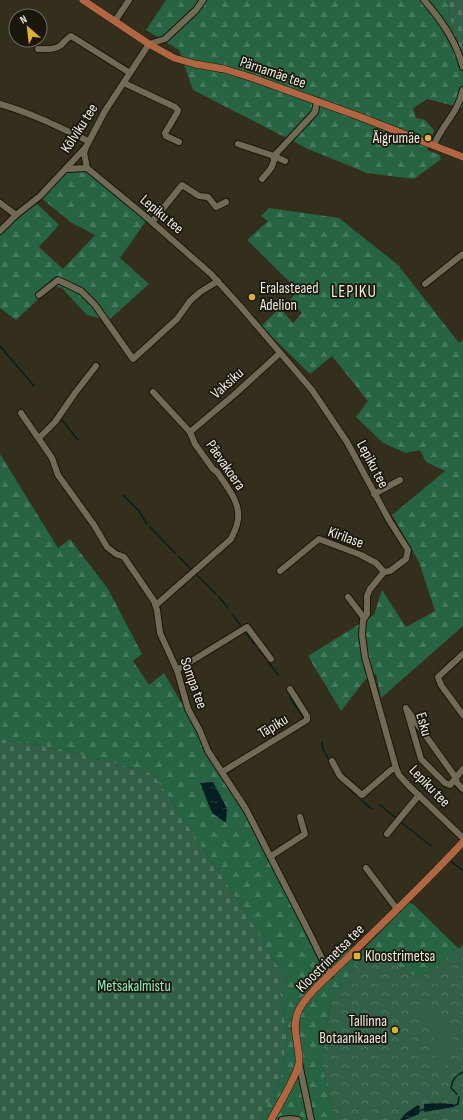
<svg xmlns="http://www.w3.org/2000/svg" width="463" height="1120" font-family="'Sofia Sans Condensed',sans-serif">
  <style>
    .forest { fill: url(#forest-firs) }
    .cemetery { fill: url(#cemetery-stones) }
    .park { fill: url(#park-crowns) }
    .garden { fill: #326046 }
    .water { fill: url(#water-ripples) }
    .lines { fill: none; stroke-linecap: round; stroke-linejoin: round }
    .stream { stroke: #041f21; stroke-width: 1.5 }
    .minor-casing { stroke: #1c1606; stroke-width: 8 }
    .major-casing { stroke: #1c1606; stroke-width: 8 }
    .minor { stroke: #716a56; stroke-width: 6 }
    .major { stroke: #b06642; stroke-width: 7 }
    .poi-dot { fill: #e0b034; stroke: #19160e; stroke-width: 1.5 }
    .labels { text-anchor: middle; stroke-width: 3.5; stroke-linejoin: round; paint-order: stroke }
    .street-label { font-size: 15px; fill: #efebe0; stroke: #19160e }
    .poi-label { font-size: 15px; fill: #efebe0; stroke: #19160e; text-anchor: end }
    .park-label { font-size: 15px; fill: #93edba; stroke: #19160e }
    .quarter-label { font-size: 17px; letter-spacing: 1px; fill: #efebe0; stroke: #19160e }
  </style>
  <defs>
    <pattern id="forest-firs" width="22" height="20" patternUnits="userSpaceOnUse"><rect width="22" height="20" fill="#266444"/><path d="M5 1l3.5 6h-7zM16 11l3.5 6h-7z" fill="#467a5f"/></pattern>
    <pattern id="cemetery-stones" width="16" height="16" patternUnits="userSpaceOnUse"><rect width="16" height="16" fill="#326046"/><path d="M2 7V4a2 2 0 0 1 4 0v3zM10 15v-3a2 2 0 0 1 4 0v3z" fill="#507760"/></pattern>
    <pattern id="park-crowns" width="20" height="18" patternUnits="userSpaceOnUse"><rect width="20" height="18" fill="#326046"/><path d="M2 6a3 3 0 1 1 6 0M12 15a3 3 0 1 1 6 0" fill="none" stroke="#507760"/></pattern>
    <pattern id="water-ripples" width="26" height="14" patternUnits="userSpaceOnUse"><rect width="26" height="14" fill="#041f21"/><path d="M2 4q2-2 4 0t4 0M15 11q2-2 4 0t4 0" fill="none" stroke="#294041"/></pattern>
  </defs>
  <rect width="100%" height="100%" fill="#342e1c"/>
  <!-- forest -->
  <g class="forest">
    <path d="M166 0H447L450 17 463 61V108L427 99 413 108 416 118 425 120 434 130 427 150 440 155 441 159 414 179 367 173 308 149 193 90 179 50 146 30Z"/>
    <path d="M68 170 86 171 146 221 120 258 149 284 109 320 87 315 62 288 52 286 16 320 0 308V235L35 202 59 225 39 247 63 269 95 235 72 223 41 198Z"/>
    <path d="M269 208 339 218 398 265 459 343 463 340V626L381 698 376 674 365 680 341 711 308 656 374 615 382 590 406 627 435 611 419 562 392 515 445 471 426 462 420 450 406 453 383 443 356 417 368 401 332 356 310 374 261 326 280 308 293 323 302 313 290 300 298 290 247 240 268 221 261 216Z"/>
    <path d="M0 454 58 548 70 539 108 589 142 654 133 661 149 685 164 673 196 728 204 751 239 801 255 829 320 964 348 942 351 948 358 955 409 903 413 904 459 949 420 979 367 949 331 1002 321 1059 335 1120H260L281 1076 287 1036 280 993 286 981 246 913 153 774 60 749 0 739Z"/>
  </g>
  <!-- cemetery -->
  <g class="cemetery">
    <path d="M447 0H463V61L450 17Z"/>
    <path d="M0 739 60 749 153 774 246 913 286 981 280 993 287 1036 281 1076 260 1120H0Z"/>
  </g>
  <!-- park -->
  <path class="park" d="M463 945V1120H335L321 1059 331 1002 367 949 420 979Z"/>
  <!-- garden -->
  <path class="garden" d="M418 1006C453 1009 463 1045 442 1069L432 1047 436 1044 429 1028 428 1029Z"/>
  <!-- water -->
  <g class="water">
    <path d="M213 782 227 808 226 823 212 813 200 783Z"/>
    <path d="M437 1103 453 1104 454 1107 424 1112V1104Z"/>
    <path d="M418 1105 420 1107 419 1114 405 1120H400L406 1113Z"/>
  </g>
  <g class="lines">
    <!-- stream -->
    <g class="stream">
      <path d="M0 346 34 386"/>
      <path d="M62 420 78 440"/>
      <path d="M123 495 139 511 147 524"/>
      <path d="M150 527 175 553"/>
      <path d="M179 557 191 569"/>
      <path d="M197 575 216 594"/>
      <path d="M219 597 228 608"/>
      <path d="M232 614 241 626"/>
      <path d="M245 631 255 645"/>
      <path d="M259 649 266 658"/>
      <path d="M269 663 278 675"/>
      <path d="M290 697 303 717"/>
      <path d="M322 742 323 749 329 760"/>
      <path d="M345 785 356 795"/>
      <path d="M361 800 372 809"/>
      <path d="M380 805 396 818"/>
      <path d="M401 822 431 846"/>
      <path d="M451 861 463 871"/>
      <path d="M457 1094 451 1088C452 1080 455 1076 463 1072"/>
      <path d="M453 1106 458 1104 459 1097"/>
      <path d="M418 1111 426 1109"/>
    </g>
    <!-- minor casing -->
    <g class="minor-casing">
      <g id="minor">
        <path d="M424 0C442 21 456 41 463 67"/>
        <path d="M115 21 129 0"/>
        <path d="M38 49C45 49 56 50 61 45 65 42 66 38 71 36L130 73"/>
        <path d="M124 83 175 107 178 110 177 113 165 133 166 136 179 142"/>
        <path d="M0 104C31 113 59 127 88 141"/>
        <path d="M238 144 274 156 315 112 317 101"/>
        <path d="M434 145C443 123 457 115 463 90"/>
        <path d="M86 147 84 153 87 168 144 215 211 274 241 307 312 390 347 442 389 520 408 550 406 559 390 571 384 572 370 589 367 596V614L363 620 362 635 365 657 396 768 399 775 408 785 463 838"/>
        <path d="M66 169 87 168"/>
        <path d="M262 179C268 172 275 166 274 156L285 161"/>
        <path d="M0 203 16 215"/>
        <path d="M152 222 182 185 199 196 208 197 216 207 226 202"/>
        <path d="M0 231 16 215 40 196 86 147 105 111 149 44 165 39 196 10 203 0"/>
        <path d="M425 284 463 254"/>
        <path d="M39 295 58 280 81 291 95 305 133 359 177 319 190 301 200 292 218 281"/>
        <path d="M153 392 190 432 195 444 213 469 217 472C227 487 243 505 237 524 236 529 233 534 231 539L156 605"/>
        <path d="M21 413 52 458 58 475 94 525 107 547 116 554 124 557 154 601 157 610 160 633 177 670 188 709 200 731 208 751 246 809 311 936 330 975"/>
        <path d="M190 432 235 394 280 353"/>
        <path d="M39 438 55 422 75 393 96 366"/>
        <path d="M374 494 400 480"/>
        <path d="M280 571 319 539 361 555 376 563 384 572"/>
        <path d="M348 597 364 618"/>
        <path d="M463 654 438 677 441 685 463 715"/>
        <path d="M177 670 247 627 271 659"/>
        <path d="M406 708 421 759 445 783 450 785 463 769"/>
        <path d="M408 711 456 778 457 783 463 789"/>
        <path d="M332 761 340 776 362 795 391 770 396 768"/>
        <path d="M222 772 307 720V716L290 689"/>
        <path d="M387 834 419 795"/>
        <path d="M271 856 305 834 300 817"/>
        <path d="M366 868 397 909"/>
        <path d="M299 1063 311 1120"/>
        <path d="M282 1120 289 1119 298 1120"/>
      </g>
    </g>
    <!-- major casing -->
    <g class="major-casing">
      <g id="major">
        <path d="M83 0 149 44 174 58 195 64 224 69 253 78 358 116 463 157"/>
        <path d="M271 1120C277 1108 298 1074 299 1063 300 1046 291 1028 298 1012 305 995 332 973 345 960 385 921 425 883 463 842"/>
      </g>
    </g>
    <!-- minor -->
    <use href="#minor" class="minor"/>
    <!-- major -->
    <use href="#major" class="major"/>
  </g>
  <!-- markers -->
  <g class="poi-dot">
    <circle cx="428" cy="138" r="4"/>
    <circle cx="252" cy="297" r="4"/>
    <rect x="353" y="952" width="8" height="8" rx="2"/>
    <circle cx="395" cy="1030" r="4"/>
  </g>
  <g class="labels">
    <!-- street labels -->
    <g class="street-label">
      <text transform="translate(273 72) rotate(19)" y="5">Pärnamäe tee</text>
      <text transform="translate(79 128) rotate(-57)" y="5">Kõlviku tee</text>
      <text transform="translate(162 214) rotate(40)" y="5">Lepiku tee</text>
      <text transform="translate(227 383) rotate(-42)" y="5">Vaksiku</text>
      <text transform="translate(373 464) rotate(62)" y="5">Lepiku tee</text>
      <text transform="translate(226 465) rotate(55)" y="5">Päevakoera</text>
      <text transform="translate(346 537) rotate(20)" y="5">Kirilase</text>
      <text transform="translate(194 683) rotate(70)" y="5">Sompa tee</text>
      <text transform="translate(424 724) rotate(74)" y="5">Esku</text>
      <text transform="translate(273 726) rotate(-31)" y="5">Täpiku</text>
      <text transform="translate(430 786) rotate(46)" y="5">Lepiku tee</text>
      <text transform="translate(330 958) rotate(-45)" y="5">Kloostrimetsa tee</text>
    </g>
    <!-- poi labels -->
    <g class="poi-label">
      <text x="420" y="143">Äigrumäe</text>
      <text x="260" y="293" text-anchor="start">Eralasteaed<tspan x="260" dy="17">Adelion</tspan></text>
      <text x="365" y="961" text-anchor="start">Kloostrimetsa</text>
      <text x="387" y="1026">Tallinna<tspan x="387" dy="17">Botaanikaaed</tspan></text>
    </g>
    <!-- park labels -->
    <g class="park-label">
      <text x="134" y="991">Metsakalmistu</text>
    </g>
    <!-- quarter labels -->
    <g class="quarter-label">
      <text x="354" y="297">LEPIKU</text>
    </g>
  </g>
  <!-- north arrow -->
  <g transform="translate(28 28) rotate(332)"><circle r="19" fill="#19160e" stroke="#6f6b62"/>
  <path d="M0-3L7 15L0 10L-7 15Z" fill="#e0b034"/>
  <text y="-6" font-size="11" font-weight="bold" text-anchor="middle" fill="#efebe0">N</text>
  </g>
</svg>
